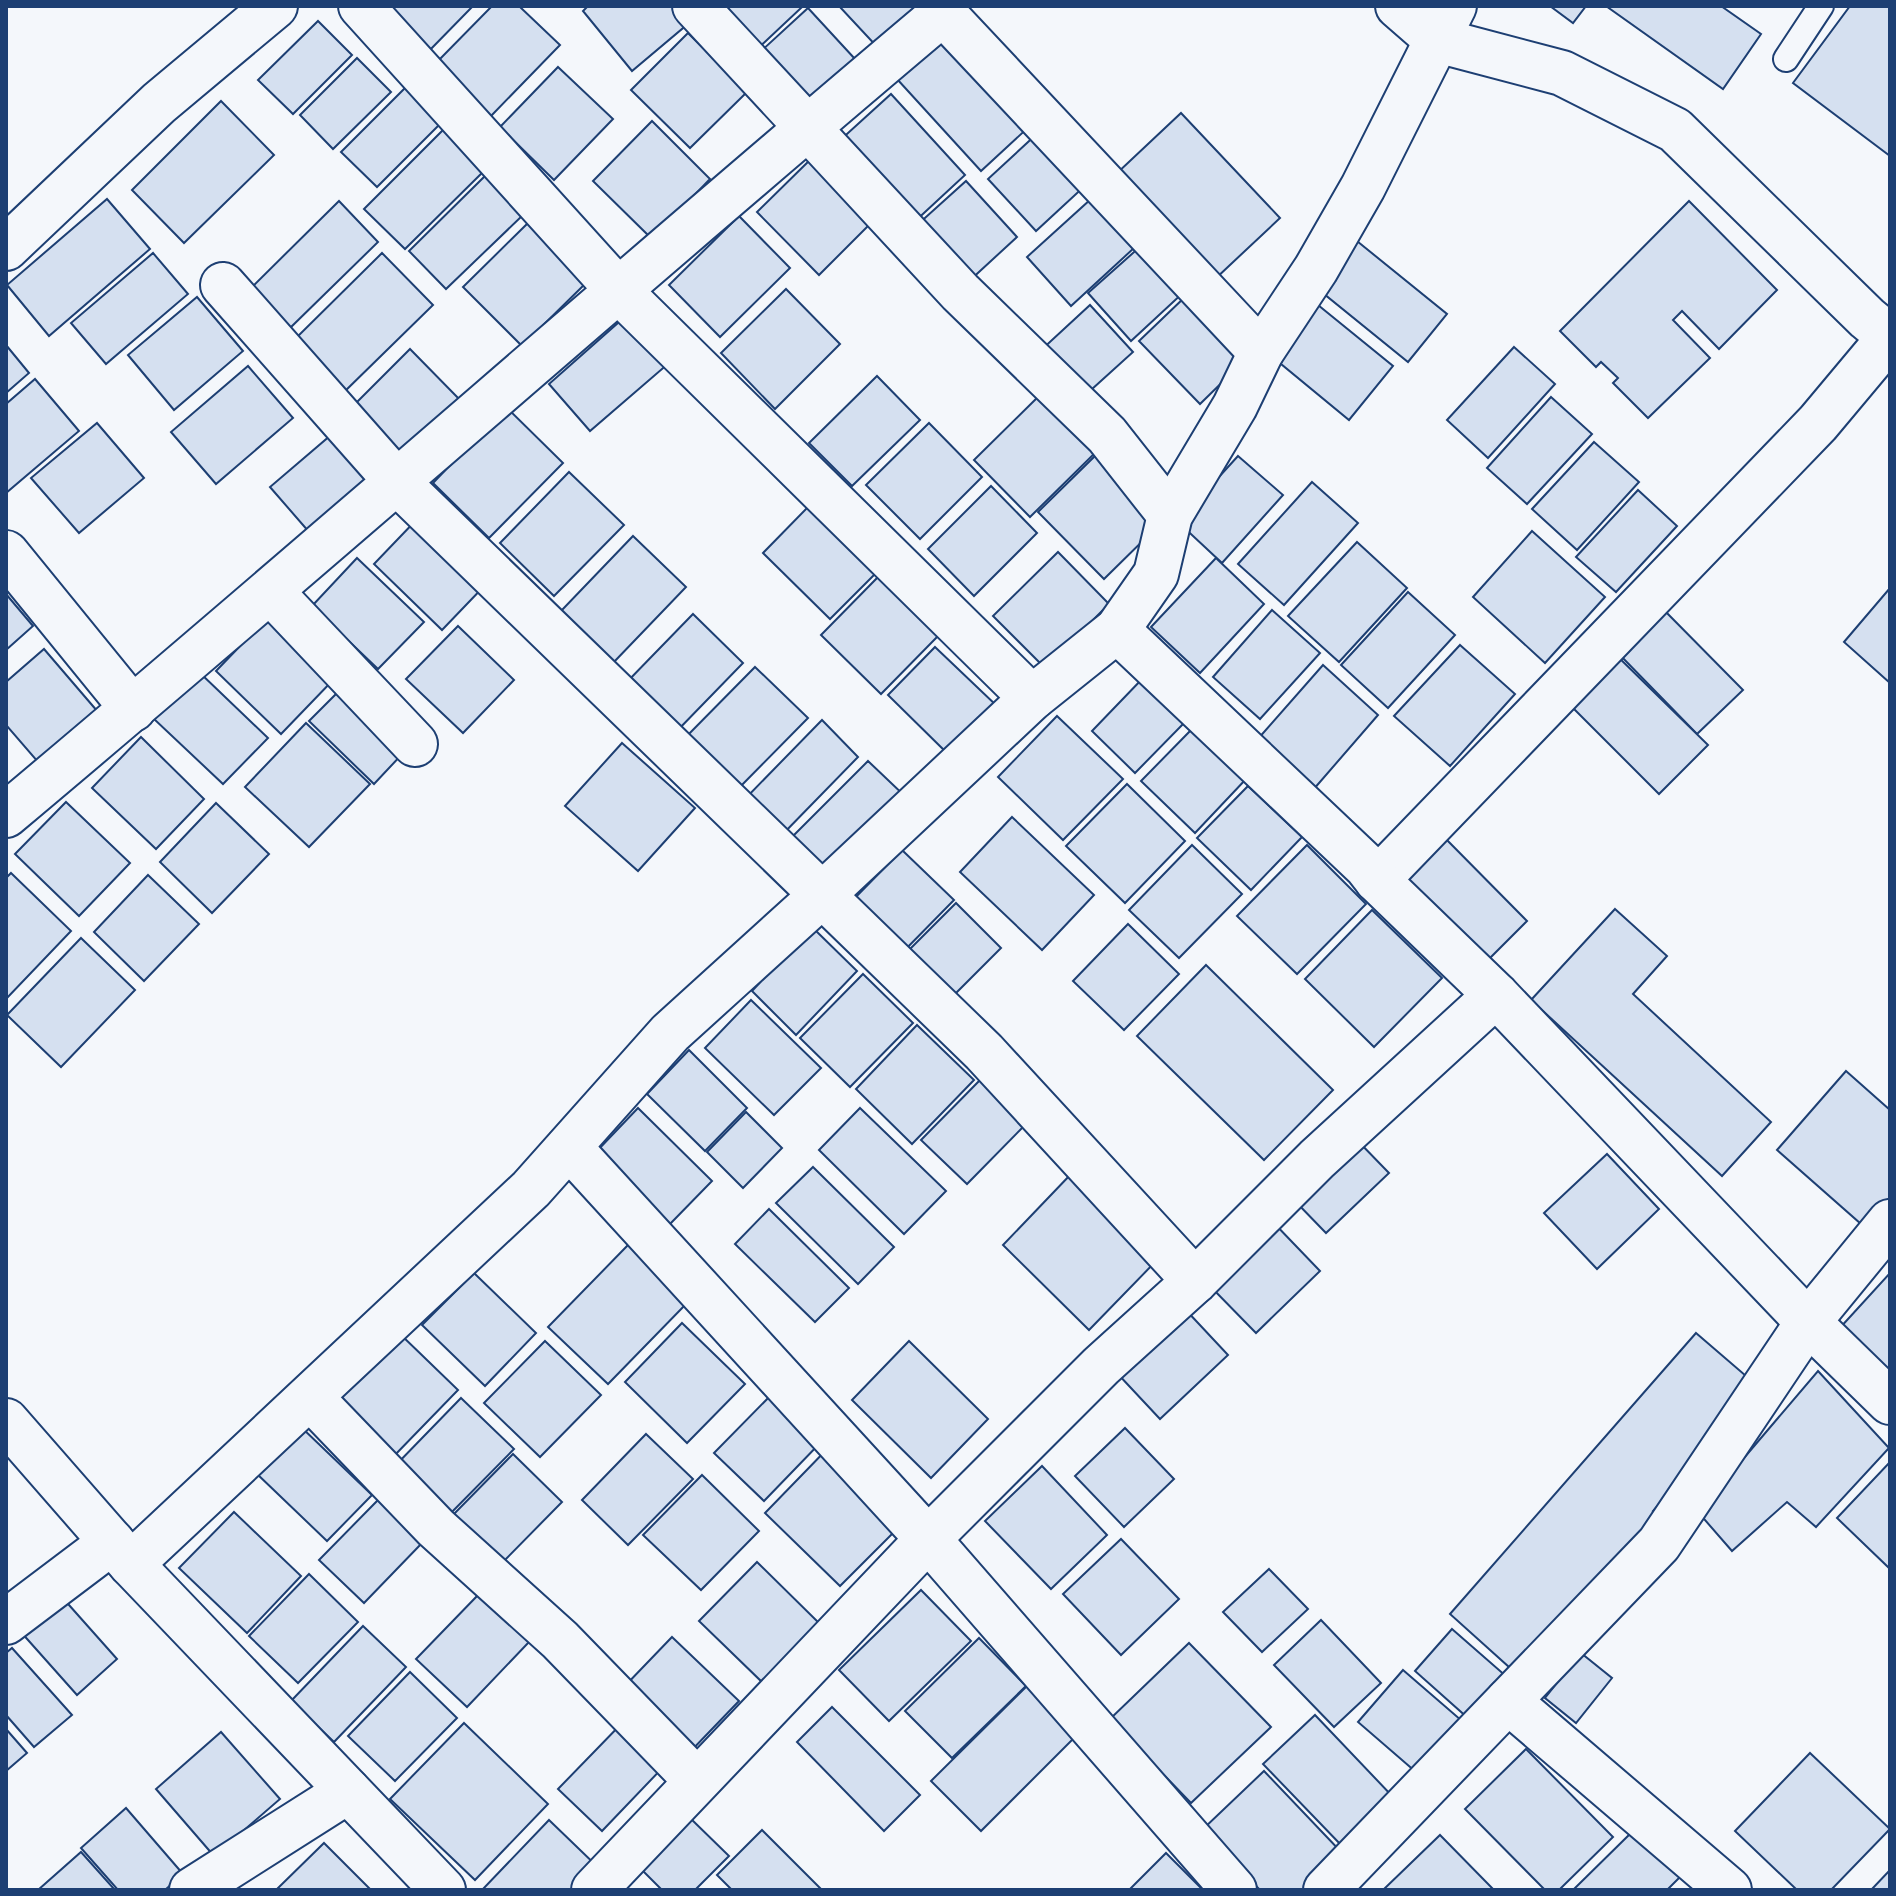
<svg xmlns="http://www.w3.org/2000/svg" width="1896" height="1896" font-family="'Libre Baskerville',serif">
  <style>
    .building { fill: #d5e0f0; stroke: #1d3f73; stroke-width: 2 }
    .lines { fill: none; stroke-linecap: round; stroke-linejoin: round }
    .lane-casing { stroke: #1d3f73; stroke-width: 28 }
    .street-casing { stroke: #1d3f73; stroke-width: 48 }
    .secondary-casing { stroke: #1d3f73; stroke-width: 48 }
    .lane { stroke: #f4f7fb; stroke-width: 24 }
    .street { stroke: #f4f7fb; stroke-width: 44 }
    .secondary { stroke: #f4f7fb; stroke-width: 44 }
  </style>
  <rect width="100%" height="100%" fill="#f4f7fb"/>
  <!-- building -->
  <g class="building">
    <path d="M374 6H473L425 55Z"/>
    <path d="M492 6H519L560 45 490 117 435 64Z"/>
    <path d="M588 6H676L689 23 632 71 583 11Z"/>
    <path d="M708 6H799L801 8 753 53Z"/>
    <path d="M839 6H918L880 50Z"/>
    <path d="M1550 6H1586L1573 23Z"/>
    <path d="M1606 6H1721L1761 34 1723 89Z"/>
    <path d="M1850 6H1890V156L1793 83Z"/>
    <path d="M808 8 855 59 807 104 759 53Z"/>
    <path d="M318 21 352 55 293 114 258 80Z"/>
    <path d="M947 32 1032 124 981 171 897 79Z"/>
    <path d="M688 33 747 92 690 148 631 90Z"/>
    <path d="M357 58 391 92 333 149 300 115Z"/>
    <path d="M558 67 613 119 554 180 500 127Z"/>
    <path d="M407 86 442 122 377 187 341 152Z"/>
    <path d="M891 94 965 175 911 225 837 143Z"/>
    <path d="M221 101 274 155 184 243 132 190Z"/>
    <path d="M1181 113 1280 218 1214 280 1115 175Z"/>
    <path d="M652 121 710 179 652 239 593 181Z"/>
    <path d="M448 125 489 166 405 249 364 209Z"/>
    <path d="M1040 131 1088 183 1036 231 988 179Z"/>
    <path d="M815 155 877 217 819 275 757 212Z"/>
    <path d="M485 176 523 215 446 289 409 251Z"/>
    <path d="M966 181 1017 237 967 283 916 226Z"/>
    <path d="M107 199 150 249 49 336 7 285Z"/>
    <path d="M1091 199 1134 248 1071 306 1027 257Z"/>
    <path d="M339 201 378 242 289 329 250 289Z"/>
    <path d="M1689 201 1777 290 1719 349 1682 311 1673 320 1710 358 1648 418 1613 383 1618 378 1601 362 1596 367 1560 331Z"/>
    <path d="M739 216 790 268 720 337 669 285Z"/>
    <path d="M529 222 588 281 522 346 463 287Z"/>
    <path d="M1352 237 1447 314 1408 362 1313 285Z"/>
    <path d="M1142 245 1185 291 1131 341 1088 293Z"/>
    <path d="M153 253 188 294 106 364 71 323Z"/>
    <path d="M382 253 433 305 341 395 290 344Z"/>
    <path d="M786 289 840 344 775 409 721 353Z"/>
    <path d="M1186 296 1246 359 1200 404 1139 341Z"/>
    <path d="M197 297 243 351 174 410 128 355Z"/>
    <path d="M1090 305 1133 352 1081 399 1039 352Z"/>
    <path d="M1318 305 1393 366 1349 420 1275 359Z"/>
    <path d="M627 315 669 363 590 431 549 384Z"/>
    <path d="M6 345 29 373 6 393Z"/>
    <path d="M1514 347 1555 384 1488 458 1447 420Z"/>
    <path d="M410 349 464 404 401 466 348 411Z"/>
    <path d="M248 366 293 418 216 484 171 432Z"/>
    <path d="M877 376 920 420 852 486 809 443Z"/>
    <path d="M35 379 79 431 6 493V404Z"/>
    <path d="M1042 393 1099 449 1030 517 974 460Z"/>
    <path d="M1551 397 1592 434 1527 504 1487 468Z"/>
    <path d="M506 407 563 463 489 538 433 483Z"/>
    <path d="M97 423 144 478 79 533 31 478Z"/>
    <path d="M929 423 982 477 920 539 866 485Z"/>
    <path d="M331 435 376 489 316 540 270 487Z"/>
    <path d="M1594 442 1639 482 1577 550 1532 509Z"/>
    <path d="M1096 455 1162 522 1104 579 1038 512Z"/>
    <path d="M1238 456 1283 495 1222 563 1178 522Z"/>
    <path d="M569 472 624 525 554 596 500 543Z"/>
    <path d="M1312 482 1358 523 1284 605 1238 564Z"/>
    <path d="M991 486 1037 533 974 596 928 549Z"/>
    <path d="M1638 490 1677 526 1616 592 1576 557Z"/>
    <path d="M808 507 876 573 830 619 763 553Z"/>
    <path d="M421 515 490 580 442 630 374 564Z"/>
    <path d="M1532 531 1605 597 1545 663 1473 597Z"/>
    <path d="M633 536 686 587 613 663 561 611Z"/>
    <path d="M1357 542 1407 588 1339 662 1288 616Z"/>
    <path d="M1058 552 1109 604 1045 668 993 616Z"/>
    <path d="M357 558 424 622 378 669 312 606Z"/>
    <path d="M1216 558 1264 604 1200 673 1151 627Z"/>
    <path d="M879 576 939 635 881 694 821 635Z"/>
    <path d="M1890 588V683L1844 642Z"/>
    <path d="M1408 592 1455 635 1388 708 1341 665Z"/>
    <path d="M6 594 33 626 6 650Z"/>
    <path d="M1660 606 1743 690 1697 734 1616 651Z"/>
    <path d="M1272 610 1320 653 1260 719 1213 677Z"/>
    <path d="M693 614 743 663 673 735 623 686Z"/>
    <path d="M270 615 335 678 281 734 216 671Z"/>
    <path d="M458 626 514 680 463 733 406 679Z"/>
    <path d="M1460 645 1515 694 1450 766 1394 716Z"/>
    <path d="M935 647 998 707 950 756 888 695Z"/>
    <path d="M1609 648 1708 745 1659 794 1561 696Z"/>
    <path d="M44 649 104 719 45 770 6 725V682Z"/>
    <path d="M1323 665 1378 715 1313 790 1257 740Z"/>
    <path d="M755 667 808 718 732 795 679 744Z"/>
    <path d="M199 672 268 738 223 784 154 719Z"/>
    <path d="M1144 677 1187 720 1135 773 1092 731Z"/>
    <path d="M341 689 405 751 374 784 309 721Z"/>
    <path d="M1057 716 1123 779 1063 840 998 777Z"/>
    <path d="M822 720 858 757 778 839 741 803Z"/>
    <path d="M306 723 370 784 309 847 245 787Z"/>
    <path d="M1194 727 1247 778 1195 833 1141 781Z"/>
    <path d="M141 737 204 799 156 849 92 788Z"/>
    <path d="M622 743 695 808 638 871 565 806Z"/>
    <path d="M868 761 909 800 827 884 785 844Z"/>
    <path d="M1127 784 1185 841 1125 903 1066 846Z"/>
    <path d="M1248 786 1302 837 1251 890 1197 838Z"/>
    <path d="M66 802 130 863 79 916 15 854Z"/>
    <path d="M216 803 269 854 212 913 160 862Z"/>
    <path d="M1012 817 1094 895 1042 950 960 872Z"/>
    <path d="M1441 834 1527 921 1482 966 1396 879Z"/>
    <path d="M1192 845 1242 894 1179 958 1129 910Z"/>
    <path d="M1307 845 1366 904 1297 974 1237 916Z"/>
    <path d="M902 850 954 900 896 959 844 909Z"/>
    <path d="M11 873 71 931 6 999V878Z"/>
    <path d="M148 875 199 924 144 981 94 932Z"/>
    <path d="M956 903 1001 948 948 1001 902 957Z"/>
    <path d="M1615 909 1667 956 1633 994 1771 1122 1722 1176 1531 1000Z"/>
    <path d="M1372 910 1442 978 1374 1047 1305 979Z"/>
    <path d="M1128 924 1179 974 1124 1030 1073 981Z"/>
    <path d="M812 927 857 971 796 1035 752 991Z"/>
    <path d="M81 938 135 990 61 1067 7 1015Z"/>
    <path d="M1206 965 1333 1090 1264 1160 1137 1036Z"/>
    <path d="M863 974 913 1023 850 1087 800 1038Z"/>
    <path d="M751 1000 821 1068 774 1115 705 1048Z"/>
    <path d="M917 1025 974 1080 912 1144 856 1089Z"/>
    <path d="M689 1050 747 1108 705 1151 647 1094Z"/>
    <path d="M1846 1071 1890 1110V1207L1869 1231 1777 1150Z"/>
    <path d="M983 1077 1028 1122 967 1184 921 1140Z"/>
    <path d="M638 1108 712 1181 669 1225 595 1153Z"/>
    <path d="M860 1108 946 1191 904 1234 819 1150Z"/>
    <path d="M746 1112 782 1148 743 1188 707 1152Z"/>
    <path d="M1355 1138 1389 1173 1326 1233 1293 1199Z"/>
    <path d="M1607 1154 1659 1209 1597 1269 1544 1213Z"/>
    <path d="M813 1167 894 1247 858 1284 776 1203Z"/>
    <path d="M1072 1173 1159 1258 1089 1330 1003 1245Z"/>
    <path d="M769 1209 849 1288 815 1322 735 1244Z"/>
    <path d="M1271 1220 1320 1271 1256 1333 1207 1283Z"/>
    <path d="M629 1244 688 1302 608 1384 548 1327Z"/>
    <path d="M474 1273 536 1333 485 1386 422 1325Z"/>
    <path d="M1890 1273V1377L1838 1330Z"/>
    <path d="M1184 1308 1228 1355 1160 1419 1116 1372Z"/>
    <path d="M682 1323 745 1384 687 1443 625 1382Z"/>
    <path d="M398 1332 458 1390 391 1459 331 1401Z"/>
    <path d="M1696 1333 1760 1388 1653 1511 1660 1516 1519 1676 1450 1614Z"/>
    <path d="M545 1341 601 1395 540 1457 484 1403Z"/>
    <path d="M909 1341 988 1419 931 1478 852 1400Z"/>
    <path d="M1818 1371 1889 1448 1816 1527 1787 1502 1732 1551 1698 1512Z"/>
    <path d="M774 1392 823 1440 764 1501 714 1453Z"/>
    <path d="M461 1398 514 1449 443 1521 391 1470Z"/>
    <path d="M300 1426 372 1495 327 1541 255 1472Z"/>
    <path d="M1125 1428 1174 1479 1124 1527 1075 1476Z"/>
    <path d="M646 1434 693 1479 628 1545 582 1500Z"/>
    <path d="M833 1443 909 1517 840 1586 765 1513Z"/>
    <path d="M513 1454 562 1502 498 1567 449 1519Z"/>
    <path d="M1890 1462V1565L1888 1567 1837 1518Z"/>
    <path d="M1042 1466 1107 1535 1051 1589 985 1521Z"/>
    <path d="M702 1475 759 1531 701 1590 643 1535Z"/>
    <path d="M378 1500 423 1542 364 1603 319 1560Z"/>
    <path d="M234 1512 301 1576 247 1633 179 1568Z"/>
    <path d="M1121 1539 1179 1599 1121 1655 1063 1594Z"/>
    <path d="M757 1562 821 1625 764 1684 699 1621Z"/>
    <path d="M1269 1569 1308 1609 1262 1652 1223 1612Z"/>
    <path d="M309 1574 358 1622 298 1683 249 1636Z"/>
    <path d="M921 1590 971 1641 889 1721 839 1670Z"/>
    <path d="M479 1594 529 1642 467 1707 416 1659Z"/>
    <path d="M61 1596 117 1659 77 1695 20 1631Z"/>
    <path d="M1321 1620 1381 1683 1334 1727 1274 1665Z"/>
    <path d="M363 1626 406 1667 334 1742 291 1701Z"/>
    <path d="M1452 1629 1507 1677 1469 1719 1415 1671Z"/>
    <path d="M672 1637 739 1701 688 1754 621 1690Z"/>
    <path d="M979 1638 1026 1686 952 1758 905 1711Z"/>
    <path d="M1189 1643 1271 1727 1191 1803 1110 1719Z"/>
    <path d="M12 1648 72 1715 34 1747 6 1715V1653Z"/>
    <path d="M1581 1653 1612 1678 1576 1723 1545 1698Z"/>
    <path d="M1403 1670 1469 1727 1424 1779 1358 1722Z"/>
    <path d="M410 1672 457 1718 395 1781 348 1736Z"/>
    <path d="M1032 1681 1081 1731 981 1831 931 1781Z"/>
    <path d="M832 1707 920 1795 884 1831 797 1742Z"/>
    <path d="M1315 1715 1394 1798 1343 1847 1263 1764Z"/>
    <path d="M626 1719 669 1761 602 1831 558 1789Z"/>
    <path d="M464 1723 548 1804 475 1880 390 1799Z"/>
    <path d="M6 1729 27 1753 6 1771Z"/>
    <path d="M221 1732 280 1799 214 1856 156 1789Z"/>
    <path d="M1526 1749 1613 1837 1559 1890H1545L1465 1809Z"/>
    <path d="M1810 1753 1890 1829 1831 1890H1797L1735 1831Z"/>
    <path d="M1264 1771 1344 1855 1308 1890H1260L1202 1830Z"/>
    <path d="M126 1808 183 1874 165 1890H118L81 1848Z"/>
    <path d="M687 1815 729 1856 695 1890H662L636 1864Z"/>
    <path d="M549 1820 604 1873 588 1890H482Z"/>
    <path d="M762 1830 822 1890H732L717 1875Z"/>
    <path d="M1634 1830 1680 1877 1667 1890H1573Z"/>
    <path d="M1440 1835 1494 1890H1383Z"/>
    <path d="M324 1843 371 1890H276Z"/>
    <path d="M81 1852 115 1890H38Z"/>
    <path d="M1166 1853 1203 1890H1129Z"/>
    <path d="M1890 1870V1890H1871Z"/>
  </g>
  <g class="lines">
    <!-- lane casing -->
    <g class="lane-casing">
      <path id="lane" d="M1786 59 1821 6"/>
    </g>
    <!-- street casing -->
    <g class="street-casing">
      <g id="street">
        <path d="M361 6 619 291 1032 698"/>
        <path d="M695 6 960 292 1107 435 1170 515"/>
        <path d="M1398 6 1437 40 1562 73 1675 130 1867 318 1890 337"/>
        <path d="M6 248 159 103 275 6"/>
        <path d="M223 285 398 483 984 1052 1195 1281"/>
        <path d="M6 553 133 709"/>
        <path d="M271 592 415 744"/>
        <path d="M6 815C321 551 628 278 943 13L1261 352"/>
        <path d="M1377 880 1818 423 1890 337"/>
        <path d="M1496 995 1808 1322 1890 1402"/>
        <path d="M569 1147 928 1539 1234 1890"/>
        <path d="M310 1397 436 1528 560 1640 696 1780"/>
        <path d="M131 1564 531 1189 670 1033 821 896 1032 698 1117 630 1156 574 1170 515 1235 406 1261 352 1316 269 1363 187 1454 6"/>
        <path d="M6 1622 112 1542"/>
        <path d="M1508 1701 1729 1890"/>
        <path d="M192 1890 348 1791"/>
        <path d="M594 1890 928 1539 1101 1366 1195 1281 1317 1159 1496 995 1377 880 1366 866 1117 630"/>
        <path d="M1326 1890 1659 1544 1808 1322 1890 1222"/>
      </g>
    </g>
    <!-- secondary casing -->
    <g class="secondary-casing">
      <path id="secondary" d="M6 1421 131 1564 443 1890"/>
    </g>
    <!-- lane -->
    <use href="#lane" class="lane"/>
    <!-- street -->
    <use href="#street" class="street"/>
    <!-- secondary -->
    <use href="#secondary" class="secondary"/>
  </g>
  <!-- border -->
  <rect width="1896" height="1896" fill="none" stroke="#1d3f73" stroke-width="16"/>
</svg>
